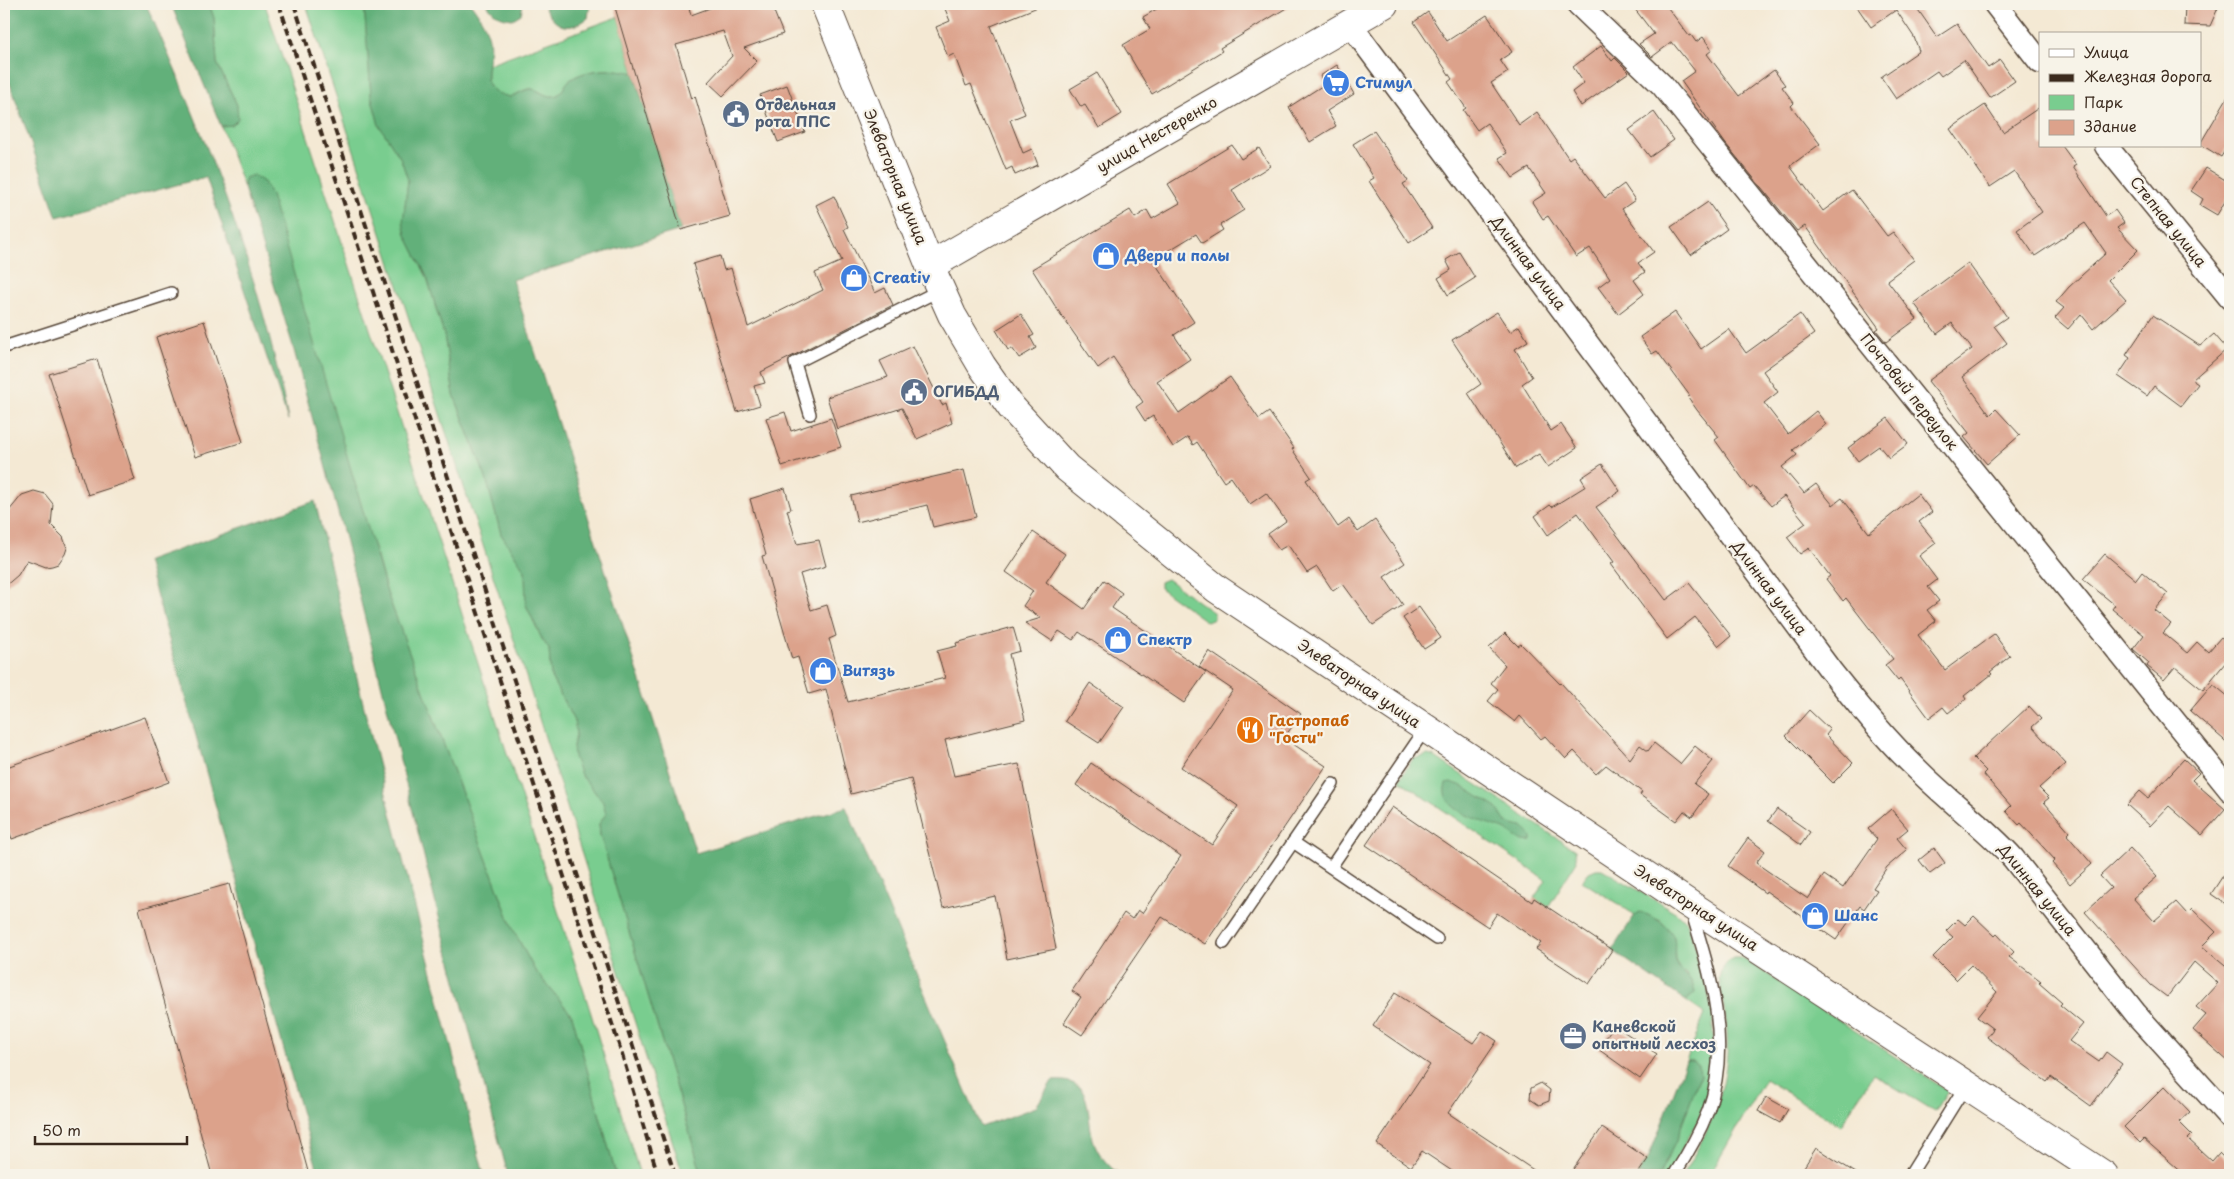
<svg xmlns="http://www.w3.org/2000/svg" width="2234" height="1179" font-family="'Playpen Sans',sans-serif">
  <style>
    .green { fill: #79cd8f; stroke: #5a7c56 }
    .forest { fill: #62b07a; stroke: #4e6d4c }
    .building { fill: #dca28b }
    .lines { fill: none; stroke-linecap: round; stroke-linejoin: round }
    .lane-casing { stroke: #574739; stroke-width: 14 }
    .street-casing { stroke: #574739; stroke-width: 25 }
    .secondary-casing { stroke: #574739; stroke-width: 30 }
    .lane { stroke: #fff; stroke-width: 11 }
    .street { stroke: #fff; stroke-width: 22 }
    .secondary { stroke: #fff; stroke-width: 28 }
    .rail { stroke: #3b2a1e; stroke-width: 4; stroke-dasharray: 8 4; stroke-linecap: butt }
    .labels { text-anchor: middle; stroke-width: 4.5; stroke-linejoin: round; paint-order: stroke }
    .shop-label { font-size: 15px; font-weight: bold; fill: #366cbe; stroke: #f7f3e8; text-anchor: start }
    .service-label { font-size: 15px; font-weight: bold; fill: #4e5e75; stroke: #f7f3e8; text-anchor: start }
    .street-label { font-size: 15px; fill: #3b2a1e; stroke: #f7f3e8 }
    .food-label { font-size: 15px; font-weight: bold; fill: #c56008; stroke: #f7f3e8; text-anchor: start }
  </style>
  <rect width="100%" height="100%" fill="#f7f3e8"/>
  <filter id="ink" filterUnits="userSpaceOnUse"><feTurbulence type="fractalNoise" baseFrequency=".02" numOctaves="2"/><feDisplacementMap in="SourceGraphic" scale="10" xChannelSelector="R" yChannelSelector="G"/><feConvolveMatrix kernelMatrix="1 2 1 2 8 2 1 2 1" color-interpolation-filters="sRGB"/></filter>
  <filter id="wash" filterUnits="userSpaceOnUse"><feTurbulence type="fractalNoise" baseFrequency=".0096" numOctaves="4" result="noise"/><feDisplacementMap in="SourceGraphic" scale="20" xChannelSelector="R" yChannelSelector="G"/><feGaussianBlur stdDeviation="1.12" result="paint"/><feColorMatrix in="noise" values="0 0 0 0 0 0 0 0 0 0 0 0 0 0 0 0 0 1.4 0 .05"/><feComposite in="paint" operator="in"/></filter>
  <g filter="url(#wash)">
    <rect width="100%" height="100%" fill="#f4e9d4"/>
    <!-- green -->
    <g class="green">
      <path d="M209 4H265L589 1007 640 1175H616L572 1015 534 969 512 927 387 593 377 557 245 178 244 188 221 126 232 125 237 105 217 63 214 18Z"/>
      <path d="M306 4H364L371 95 379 125 401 159 408 180 405 206 406 235 427 277 444 335 454 395 486 478 501 534 525 571 526 605 542 639 549 649 551 677 575 723 576 735 573 746 581 775 603 802 606 814 599 824 600 835 702 1175H683L526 677Z"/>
      <path d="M618 17 634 73C615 68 587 68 570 80 564 84 564 92 557 95 547 100 541 90 532 89 524 88 517 95 510 97 490 93 484 85 488 64Z"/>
      <path d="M1167 579 1214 613V619L1207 622 1160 588V582Z"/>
      <path d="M1428 755 1435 757 1575 850 1577 861 1548 907 1534 898 1546 880 1399 780 1413 759Z"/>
      <path d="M1596 869H1602L1677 913 1687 923 1702 965 1713 1013V1058L1710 1085 1698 1120 1668 1175H1659L1676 1141 1700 1075 1693 1061H1686L1705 1014 1686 1001 1695 993 1687 974 1680 970 1675 960 1674 937 1661 921 1640 912 1635 915 1582 881 1589 872Z"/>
      <path d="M1733 958H1740L1747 961 1948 1091 1935 1112 1873 1074 1841 1126 1765 1079 1710 1175H1682C1712 1128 1733 1078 1726 1021 1724 1007 1721 993 1719 979 1721 968 1724 964 1733 958Z"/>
    </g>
    <!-- forest -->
    <g class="forest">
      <path d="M4 4H146C206 137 261 276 288 420L206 177 57 217 4 67Z"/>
      <path d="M171 4H209L214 18 217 63 237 105 238 119 232 125 221 126Z"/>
      <path d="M364 4H471C479 15 486 25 489 38 494 65 471 88 510 97 517 95 524 89 532 89 540 90 544 97 554 96 563 95 563 85 570 80 587 68 615 68 634 73L681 230 512 280 696 853 846 807 981 1127 1036 1107 1052 1081C1095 1077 1085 1111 1093 1139 1097 1153 1108 1167 1121 1175H702L600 835 599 824 606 814 603 802 581 775 574 757 573 746 576 735 575 723 551 677 549 649 542 639 526 605 525 571 501 534 486 478 454 395 444 335 427 277 406 235 403 222 408 180 401 159 379 125 371 95Z"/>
      <path d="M487 4H523L521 14 513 19C501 18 494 15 487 4Z"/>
      <path d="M543 4H590L588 18C567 34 553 26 543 4Z"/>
      <path d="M253 175 264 182 271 195 387 593 512 927 534 969 572 1015 616 1175H508L440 921 346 542 292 343 244 188 245 178Z"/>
      <path d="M315 501 367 720 484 1175H319L147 561Z"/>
      <path d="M1451 782 1460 785 1497 808 1505 821 1512 825 1523 827 1532 837V841C1520 844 1514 834 1504 829 1486 822 1436 811 1446 783Z"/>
      <path d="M1640 912C1652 916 1669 924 1674 938 1676 945 1673 954 1675 961 1680 976 1691 971 1695 993L1686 1001 1612 950 1635 915Z"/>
      <path d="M1686 1061H1693L1699 1066 1700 1075 1676 1141 1659 1175H1637L1648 1159Z"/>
    </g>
    <g id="blocks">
      <!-- building -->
      <g class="building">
        <path d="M614 4H688L691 15 721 4H771L783 34 744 48 757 61 723 96 708 82 732 56 723 31 676 45 692 99 695 96 730 216 681 230Z"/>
        <path d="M943 4H1045L991 26 1025 114 1010 120 1023 153 1032 149 1038 165 1015 175 1012 167 1006 170 971 84 966 86 954 54 948 57 936 27 950 21Z"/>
        <path d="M1165 4H1293L1220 48 1222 51 1152 94 1123 45 1150 29 1143 17Z"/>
        <path d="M1631 4H1665L1689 36 1691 35 1696 42 1703 37 1712 50 1707 54 1739 96 1774 70 1785 85 1782 87 1794 103 1791 106 1820 144 1790 166 1823 211 1852 190 1887 236 1893 232 1914 260 1887 280 1917 319 1886 342 1876 330 1879 328 1805 226 1797 231 1725 143 1681 81 1695 71 1672 42 1652 57 1639 44 1654 34Z"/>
        <path d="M1855 4H1914L1937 37 1957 24 1988 68 2000 60 2015 81 1990 98 1964 60 1941 76 1937 71 1896 99 1881 77 1919 51 1914 37 1896 10 1871 27Z"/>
        <path d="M2185 6 2218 8 2210 26 2184 25Z"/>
        <path d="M1428 12 1447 41 1487 15 1512 52 1500 60 1508 72 1491 83 1519 125 1537 112 1569 159 1573 156 1605 198 1624 184 1635 200 1622 209 1654 252 1638 263 1645 272 1634 280 1644 294 1618 314 1598 287 1610 278 1590 248 1576 257 1548 216 1543 219 1532 202 1546 193 1529 168 1513 178 1499 158 1507 153 1487 123 1477 130 1463 110 1466 108 1448 82 1452 79 1414 22Z"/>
        <path d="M1601 46 1612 61 1615 58 1629 72 1581 106 1572 92 1584 83 1573 67Z"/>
        <path d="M1337 65 1354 94 1327 111 1336 126 1310 142 1289 107 1325 84 1320 76Z"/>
        <path d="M1097 73 1122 114 1099 128 1085 105 1081 107 1070 89Z"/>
        <path d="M787 85 805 132 778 142 760 95Z"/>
        <path d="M2230 93V142L2221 157 2200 144Z"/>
        <path d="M1985 105 2003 132 2040 107V146H2062L2076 165 2073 167 2106 216 2115 210 2124 223 2117 228 2138 250 2108 280 2126 300 2093 329 2081 314 2068 329 2055 318 2064 308 2056 302 2069 287 2106 253 2085 223 2035 256 2017 230 2042 212 2014 171 1990 187 1950 129Z"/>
        <path d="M1654 112 1674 140 1650 157 1629 130Z"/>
        <path d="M1374 131 1408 181 1403 184 1432 228 1409 243 1369 181 1374 178 1353 144Z"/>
        <path d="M1232 145 1241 159 1259 148 1270 166 1232 190 1244 210 1220 225 1223 230 1202 243 1196 234 1153 260 1194 322 1174 335 1190 359 1157 381 1179 413 1230 377 1259 419 1269 412 1294 448 1292 449 1311 477 1306 480 1338 527 1349 519 1358 532 1375 520 1405 563 1384 577 1403 605 1373 625 1343 584 1333 591 1317 567 1307 573 1288 545 1279 550 1268 534 1286 521 1266 493 1250 504 1231 477 1224 482 1197 442 1193 445 1188 437 1173 447 1153 416 1145 421 1136 407 1143 402 1113 357 1098 368 1057 309 1032 269 1130 210 1135 218 1147 210 1152 219 1180 203 1168 184Z"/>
        <path d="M2206 168 2230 183V193L2217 215 2200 205 2203 199 2191 191Z"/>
        <path d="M834 196 848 227 844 229 875 293 885 288 893 305 761 372 765 383 754 386 760 405 737 412 693 264 720 256 724 270 731 268 748 327 823 290 815 273 842 261 816 205Z"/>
        <path d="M1708 202 1727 229 1691 255 1671 227Z"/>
        <path d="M1459 252 1475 278 1448 295 1438 278 1451 270 1446 260Z"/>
        <path d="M1968 263 2007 317 1994 326 2007 343 1962 377 1990 415 1996 409 2020 435 1987 464 1964 437 1969 433 1928 381 1972 349 1952 323 1937 334 1914 303Z"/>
        <path d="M1497 312 1510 332 1519 326 1528 341 1515 349 1532 377 1522 384 1551 431 1561 424 1577 448 1548 467 1539 454 1516 468 1468 393 1481 384 1452 340Z"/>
        <path d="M1675 312 1701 349 1729 329 1746 353 1800 314 1814 334 1763 371 1778 392 1764 403 1788 434 1816 411 1826 424 1793 450 1797 455 1782 467 1804 493 1816 484 1833 505 1842 498 1869 533 1918 494 1932 512 1919 522 1936 543 1919 556 1937 580 1928 587 1939 601 1927 610 1936 621 1918 635 1945 670 1994 634 2010 656 1990 672 1992 674 1964 696 1966 699 1948 713 1943 707 1929 718 1900 679 1898 681 1885 665 1893 659 1846 598 1843 601 1826 579 1830 576 1809 548 1800 554 1787 537 1806 523 1784 496 1771 506 1754 486 1750 489 1715 440 1719 437 1697 410 1688 397 1690 396 1657 351 1652 354 1640 337Z"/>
        <path d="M1021 314 1034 335 1030 337 1036 348 1019 358 1012 348 1008 350 996 330Z"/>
        <path d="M2153 315 2200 346 2214 334 2227 349 2192 380 2198 384 2181 406 2154 386 2147 396 2118 376 2130 358 2126 355Z"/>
        <path d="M204 321 243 442 195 457 156 337Z"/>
        <path d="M913 346 942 405 946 403 952 423 917 439 902 408 837 429 827 397 888 377 880 361Z"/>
        <path d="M97 359 135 480 88 495 49 374Z"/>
        <path d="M785 412 791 431 831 418 841 447 782 466 766 418Z"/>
        <path d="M1888 418 1908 444 1889 458 1879 446 1858 461 1848 448Z"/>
        <path d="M1602 464 1620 491 1596 507 1666 600 1689 583 1731 636 1719 646 1695 617 1667 639 1611 564 1614 562 1578 513 1548 535 1535 516 1550 505 1552 507 1586 486 1581 478Z"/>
        <path d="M964 470 976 517 933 527 927 505 857 522 851 496Z"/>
        <path d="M785 488 791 509 787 510 797 544 819 540 826 566 800 574 811 610 827 605 836 636 829 639 848 702 945 678 937 651 957 646 956 643 1013 627 1020 651 1009 654 1025 720 945 740 954 776 1019 764 1056 949 1007 959 995 896 943 908 911 779 851 794 826 689 809 694 798 657 792 659 762 556 766 555 750 499Z"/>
        <path d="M34 491 45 494 53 504 51 525 63 537 67 548 65 554 58 564 52 566 46 567 27 560 18 575 4 587V517L22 495Z"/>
        <path d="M1033 532 1065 554 1046 582 1084 609 1104 580 1122 593 1112 608 1206 672 1184 703 1079 632 1073 640 1059 631 1052 641 1025 623 1041 618 1023 606 1033 591 1006 572Z"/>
        <path d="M2105 554 2136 580 2142 572 2168 594 2154 610 2171 624 2163 633 2187 653 2197 642 2208 652 2221 637 2230 645V657L2203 690 2175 667 2164 680 2147 666 2149 663 2133 649 2144 635 2112 609 2115 605 2083 579Z"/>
        <path d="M1419 607 1441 638 1424 649 1403 618Z"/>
        <path d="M1505 633 1518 646 1521 644 1560 684 1561 683 1630 759 1640 745 1648 751 1654 743 1680 764 1695 746 1713 761 1694 784 1708 794 1692 817 1684 811 1676 821 1640 795 1642 792 1606 765 1596 774 1574 751 1566 759 1545 736 1541 739 1520 716 1515 722 1488 701 1498 689 1491 683 1505 665 1489 648Z"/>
        <path d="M1209 651 1301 714 1284 738 1326 766 1205 944 1162 917 1082 1035 1064 1023 1081 997 1072 991 1124 913 1132 919 1138 910 1142 913 1181 856 1076 785 1091 763 1212 845 1238 806 1181 767 1233 690 1199 667Z"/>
        <path d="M1090 683 1124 707 1099 743 1065 721Z"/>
        <path d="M2213 684 2230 698V745L2190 711Z"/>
        <path d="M2029 706 2041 719 2032 727 2066 764 2039 788 2049 798 2044 802 2070 832 2067 835 2092 864 2070 884 2052 863 2055 860 2021 823 2019 825 2006 811 2011 806 1983 774 1986 771 1973 758Z"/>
        <path d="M1809 710 1830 730 1826 735 1853 763 1833 783 1786 736Z"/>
        <path d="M145 717 169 782 12 839 4 817V768Z"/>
        <path d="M2184 759 2199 773 2192 780 2225 809 2202 835 2169 806 2150 826 2127 805 2140 791 2148 798Z"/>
        <path d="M1392 807 1532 902 1534 898 1612 950 1589 984 1536 949 1541 943 1497 913 1488 927 1366 845Z"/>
        <path d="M1777 809 1810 832 1801 845 1768 821Z"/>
        <path d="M1891 809 1908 829 1897 838 1907 850 1887 867 1873 888 1877 890 1864 909 1860 906 1836 940 1766 891 1765 893 1728 866 1748 838 1765 851 1756 863 1808 899 1824 875 1843 888 1877 839 1868 829Z"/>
        <path d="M1934 848 1945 863 1930 874 1919 860Z"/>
        <path d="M2130 848 2157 877 2133 898 2154 921 2176 902 2187 914 2192 909 2216 932 2202 946 2230 969V1063L2193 1030 2206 1015 2196 1007 2218 983 2194 962 2167 997 2151 985 2085 912 2111 888 2100 876Z"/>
        <path d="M2230 865V907L2211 894Z"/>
        <path d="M229 884 309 1175H212L139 909Z"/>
        <path d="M1974 916 1995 936 1997 934 2014 952 2009 957 2041 981 2039 983 2062 1003 2060 1005 2083 1024 2069 1041 2099 1062 2106 1052 2122 1064 2091 1106 2051 1077 2047 1082 1987 1037 1993 1029 1977 1017 1997 992 1971 965 1956 980 1933 957 1953 937 1946 931 1958 919 1965 925Z"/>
        <path d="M1395 993 1473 1043 1482 1031 1497 1041 1448 1113 1541 1175H1458L1422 1151 1411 1167 1377 1144 1430 1065 1373 1026Z"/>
        <path d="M1614 1025 1657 1054 1640 1079 1598 1049Z"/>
        <path d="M1541 1083 1550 1090 1549 1101 1539 1105 1530 1099 1531 1088Z"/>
        <path d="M2165 1086 2190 1112 2179 1122 2192 1135 2188 1139 2212 1161 2219 1153 2230 1164V1175H2185L2144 1139 2140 1143 2124 1127Z"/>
        <path d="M1766 1097 1788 1109 1780 1123 1758 1111Z"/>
        <path d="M1602 1128 1648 1159 1637 1175H1569Z"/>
        <path d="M1816 1148 1859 1175H1799Z"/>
      </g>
    </g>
  </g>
  <g filter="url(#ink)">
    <use href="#blocks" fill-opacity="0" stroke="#574739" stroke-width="1"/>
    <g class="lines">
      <!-- lane casing -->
      <g class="lane-casing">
        <g id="lane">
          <path d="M4 347 171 293"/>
          <path d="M810 414 795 363 940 290"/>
          <path d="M1293 842 1437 939"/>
          <path d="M1331 867 1426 728"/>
          <path d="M1224 943 1333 784"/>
          <path d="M1674 1175C1687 1155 1699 1134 1708 1111 1732 1044 1711 975 1691 910"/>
          <path d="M1910 1175 1966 1085"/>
        </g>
      </g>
      <!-- street casing -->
      <g class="street-casing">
        <g id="street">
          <path d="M1578 4 1662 85 2230 790"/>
          <path d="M1995 4 2040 62"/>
          <path d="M1350 24 1831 671C1859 706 1887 741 1920 772 1950 802 1985 827 2013 858L2136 1014 2230 1118"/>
          <path d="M2106 146 2230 298"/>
        </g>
      </g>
      <!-- secondary casing -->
      <g class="secondary-casing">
        <g id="secondary">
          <path d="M825 4 930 266 952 315 982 366 1011 407 1067 468 1217 589 1689 904 2104 1175"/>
          <path d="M930 266 1384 4"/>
        </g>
      </g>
      <!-- lane -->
      <use href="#lane" class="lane"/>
      <!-- street -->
      <use href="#street" class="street"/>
      <!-- secondary -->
      <use href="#secondary" class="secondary"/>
      <!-- rail -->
      <g class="rail">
        <path d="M279 4 620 1048 658 1175"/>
        <path d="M294 4 675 1175"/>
      </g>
    </g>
  </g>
  <!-- icons -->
  <defs>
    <g id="supermarket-disc" transform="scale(1.4375)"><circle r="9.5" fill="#3f7fe0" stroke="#f7f3e8"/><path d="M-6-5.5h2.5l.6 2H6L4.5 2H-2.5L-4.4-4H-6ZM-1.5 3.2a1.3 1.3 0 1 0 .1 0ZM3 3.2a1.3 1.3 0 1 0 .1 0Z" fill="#fff"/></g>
    <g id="civic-disc" transform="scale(1.4375)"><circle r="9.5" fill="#5c6f8a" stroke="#f7f3e8"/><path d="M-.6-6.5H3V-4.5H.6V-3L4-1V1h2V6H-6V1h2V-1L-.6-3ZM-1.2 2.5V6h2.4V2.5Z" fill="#fff"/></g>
    <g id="shop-disc" transform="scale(1.4375)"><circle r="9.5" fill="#3f7fe0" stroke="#f7f3e8"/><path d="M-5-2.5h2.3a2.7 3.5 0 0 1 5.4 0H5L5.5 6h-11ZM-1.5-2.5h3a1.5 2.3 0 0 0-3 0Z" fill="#fff"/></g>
    <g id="restaurant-disc" transform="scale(1.4375)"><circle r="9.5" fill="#e8710a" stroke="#f7f3e8"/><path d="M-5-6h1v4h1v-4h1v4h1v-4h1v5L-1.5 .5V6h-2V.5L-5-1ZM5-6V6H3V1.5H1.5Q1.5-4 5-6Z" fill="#fff"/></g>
    <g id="office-disc" transform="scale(1.4375)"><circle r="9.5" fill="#5c6f8a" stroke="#f7f3e8"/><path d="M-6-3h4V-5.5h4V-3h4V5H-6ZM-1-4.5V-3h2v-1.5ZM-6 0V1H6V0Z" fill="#fff"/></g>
  </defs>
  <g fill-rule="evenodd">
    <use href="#supermarket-disc" x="1336" y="83"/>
    <use href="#civic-disc" x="736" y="114"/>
    <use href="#shop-disc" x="1106" y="256"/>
    <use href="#shop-disc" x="854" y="278"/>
    <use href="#civic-disc" x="914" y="392"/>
    <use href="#shop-disc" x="1118" y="640"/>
    <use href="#shop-disc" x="823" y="671"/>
    <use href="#restaurant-disc" x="1250" y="730"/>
    <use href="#shop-disc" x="1815" y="916"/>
    <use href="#office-disc" x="1573" y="1036"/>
  </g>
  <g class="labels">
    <!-- shop labels -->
    <g class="shop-label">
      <text x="1355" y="88">Стимул</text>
      <text x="1125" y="261">Двери и полы</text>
      <text x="873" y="283">Creativ</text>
      <text x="1137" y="645">Спектр</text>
      <text x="842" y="676">Витязь</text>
      <text x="1834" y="921">Шанс</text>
    </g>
    <!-- service labels -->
    <g class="service-label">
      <text x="755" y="110">Отдельная<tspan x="755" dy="17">рота ППС</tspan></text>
      <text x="933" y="397">ОГИБДД</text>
      <text x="1592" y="1032">Каневской<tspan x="1592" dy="17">опытный лесхоз</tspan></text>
    </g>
    <!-- street labels -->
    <g class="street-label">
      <text transform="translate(1157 135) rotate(-30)" y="5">улица Нестеренко</text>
      <text transform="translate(895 177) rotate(68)" y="5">Элеваторная улица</text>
      <text transform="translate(2168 222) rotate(51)" y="5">Степная улица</text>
      <text transform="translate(1528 263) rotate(53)" y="5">Длинная улица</text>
      <text transform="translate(1909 392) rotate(51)" y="5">Почтовый переулок</text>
      <text transform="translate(1769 588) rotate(53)" y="5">Длинная улица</text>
      <text transform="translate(1359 684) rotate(34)" y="5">Элеваторная улица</text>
      <text transform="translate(2037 890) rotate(51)" y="5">Длинная улица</text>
      <text transform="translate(1696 908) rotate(33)" y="5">Элеваторная улица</text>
    </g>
    <!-- food labels -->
    <g class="food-label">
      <text x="1269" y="726">Гастропаб<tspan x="1269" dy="17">"Гости"</tspan></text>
    </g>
  </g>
  <!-- margin -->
  <rect width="2234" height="1179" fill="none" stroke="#f7f3e8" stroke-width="20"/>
  <!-- legend -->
  <rect x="2039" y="32" width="162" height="115" fill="#f7f3e8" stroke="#aca397"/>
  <rect x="2049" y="49" width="25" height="8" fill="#ffffff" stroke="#aca397"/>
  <text x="2084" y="58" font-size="15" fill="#3b2a1e">Улица</text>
  <rect x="2049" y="74" width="25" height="8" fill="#3b2a1e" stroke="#aca397"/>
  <text x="2084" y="82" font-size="15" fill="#3b2a1e">Железная дорога</text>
  <rect x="2049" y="95" width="25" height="15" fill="#79cd8f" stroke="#aca397"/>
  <text x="2084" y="108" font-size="15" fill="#3b2a1e">Парк</text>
  <rect x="2049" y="120" width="25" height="15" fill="#dca28b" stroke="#aca397"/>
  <text x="2084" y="132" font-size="15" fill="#3b2a1e">Здание</text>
  <!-- scale -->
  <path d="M35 1136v8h152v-8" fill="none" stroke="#3b2a1e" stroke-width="2.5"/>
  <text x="42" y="1136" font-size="15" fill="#3b2a1e" stroke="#f7f3e8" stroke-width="4" paint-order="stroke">50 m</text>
</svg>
